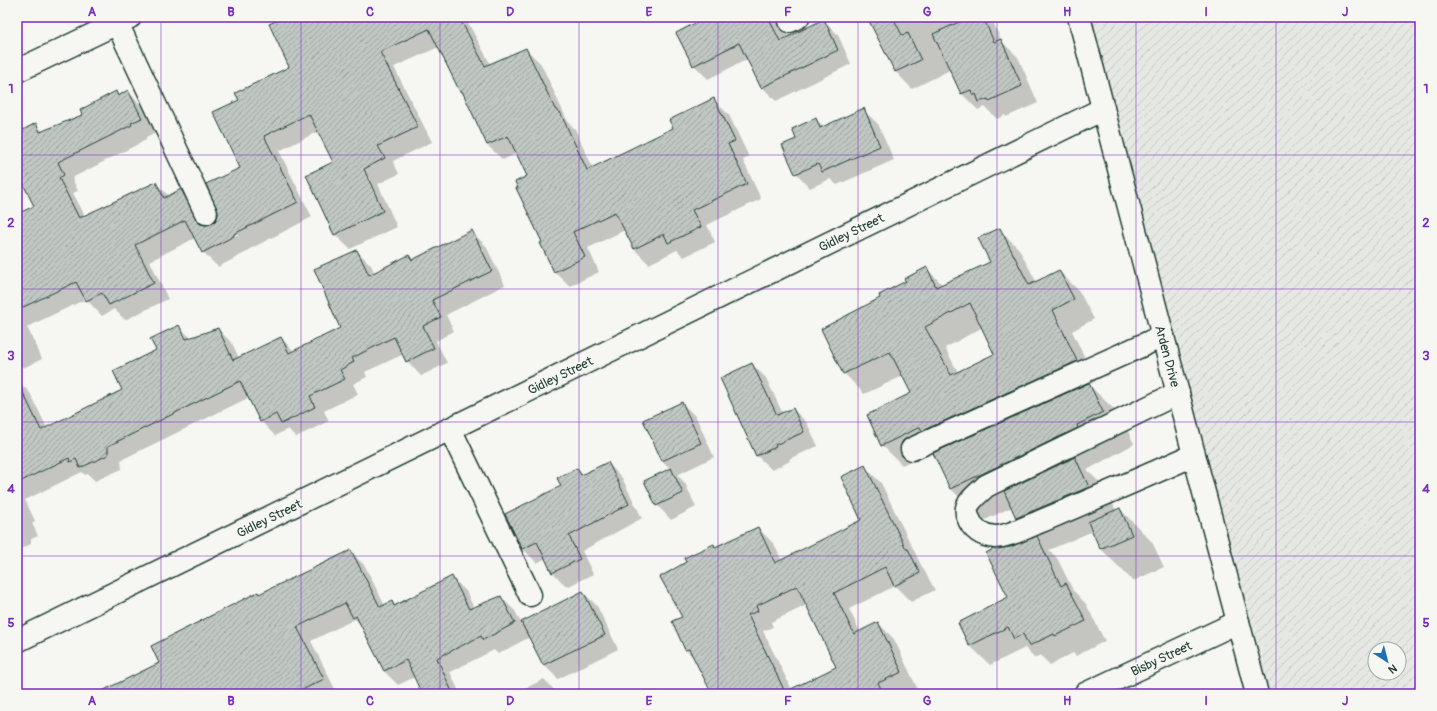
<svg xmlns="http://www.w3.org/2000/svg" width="1437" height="711" font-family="Pangolin,sans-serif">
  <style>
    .industrial { fill: url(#industrial-furrows); fill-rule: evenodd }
    .shadow { fill: #0003; fill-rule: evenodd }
    .building { fill: url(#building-hatch); stroke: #1f3d34; fill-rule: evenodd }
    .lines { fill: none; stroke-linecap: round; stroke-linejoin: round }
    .minor-casing { stroke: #1f3d34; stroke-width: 25 }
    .minor { stroke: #f6f6f2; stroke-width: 22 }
    .grid { fill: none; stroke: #7b2cbf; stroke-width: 1; stroke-opacity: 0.55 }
    .labels { text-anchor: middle; stroke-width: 4; stroke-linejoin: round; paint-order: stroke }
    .street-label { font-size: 13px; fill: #1f3d34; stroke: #f6f6f2 }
    .neatline { fill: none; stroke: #7b2cbf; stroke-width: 1.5 }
    .grid-label { font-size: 13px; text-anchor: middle; font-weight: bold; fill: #7b2cbf }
  </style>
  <defs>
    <pattern id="industrial-furrows" width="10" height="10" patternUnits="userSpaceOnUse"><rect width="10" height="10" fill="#e6e8e4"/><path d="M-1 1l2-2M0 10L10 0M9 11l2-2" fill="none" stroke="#c5c8c4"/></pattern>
    <pattern id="building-hatch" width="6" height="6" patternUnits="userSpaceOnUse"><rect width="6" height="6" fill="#c1c8c3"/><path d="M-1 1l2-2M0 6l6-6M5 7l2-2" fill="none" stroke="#9ca49f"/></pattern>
  </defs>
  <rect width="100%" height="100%" fill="#f6f6f2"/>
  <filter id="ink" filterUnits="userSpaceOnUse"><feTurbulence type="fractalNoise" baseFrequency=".025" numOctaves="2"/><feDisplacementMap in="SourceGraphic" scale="8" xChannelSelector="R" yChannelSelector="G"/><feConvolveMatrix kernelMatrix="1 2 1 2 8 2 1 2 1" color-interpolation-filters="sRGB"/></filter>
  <g filter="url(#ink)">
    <!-- industrial -->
    <path class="industrial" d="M1079 17H1420V694H1257ZM1375 649H1399V673H1375Z"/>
    <!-- shadow -->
    <g class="shadow">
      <path d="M288 17H470L466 19 491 65 526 49 541 64 568 122 575 129 593 168 674 128 714 100 729 115 749 157 743 160 761 199 707 225 715 242 684 257 677 250 649 264 634 249 625 230 588 248 599 272 570 286 554 271 544 243 528 177 517 153 503 160 487 145 466 97 461 92 439 47 394 67 432 142 393 161 399 174 378 184 397 227 350 249 334 234V162L319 131 279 151 312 217 248 250 249 251 218 267 203 252 195 238 150 261 168 299 125 320 114 309 102 316 86 299 27 327 42 359 23 368 17 362V215L35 206 17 170V134L36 124 43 132 84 115 116 93 119 96 128 92 143 107 156 133 146 138V140L72 178 78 191 73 193 85 216 156 183 169 196 181 191 196 206 207 226 211 225 217 221 241 168 240 101 291 68ZM238 233 239 234 224 241 228 238Z"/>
      <path d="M709 17H804L793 29 792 34 804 31 824 20 838 35 851 64 776 101 762 87 748 59 708 79 694 65Z"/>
      <path d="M868 17H991L1002 42 1018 57 1038 103 1006 117 1005 115 997 119 985 107 978 110 962 94 950 70 912 89 896 72Z"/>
      <path d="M863 110 878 124 894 160 837 185 830 179 810 188 796 173 816 119 824 127Z"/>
      <path d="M999 229 1019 249 1037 283 1059 271 1079 291 1094 319 1072 331 1096 381 1089 385 1121 416 1134 444 1087 470 1107 490 1116 511 1120 509 1152 542 1164 567 1133 581 1101 549 1093 531 1049 550 1057 558 1073 590 1086 604 1105 641 1076 656 1073 653 1050 665 1040 655 1035 658 1025 648 990 665 970 646 959 623 1009 598 1010 548 1037 538 1017 518 1012 507 983 521 951 489 934 454 943 450 940 447 902 465 882 445 912 394 903 376 864 394 844 373 882 298 926 268 943 285 991 262ZM983 327 996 354 958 372 945 348Z"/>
      <path d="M472 232 486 246 505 285 446 315 454 331 436 341 447 363 421 376 407 361 404 354 365 372 367 377 353 384 358 394 324 411 329 421 296 437 288 429 275 436 261 421 248 398 121 460 122 469 95 481 88 474 85 475 82 472 25 500 35 521 32 523 38 536 31 539V544L17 551V380L30 393 47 428 124 391 178 326 191 338 218 329 232 343 239 358 281 338 294 351 342 328 357 251 371 265 375 274 409 256 414 261Z"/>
      <path d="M752 364 766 378 783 414 793 409 807 423 818 446 789 459 790 461 772 470 757 456 721 379Z"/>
      <path d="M682 403 696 417 714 457 677 475 685 483 696 507 671 520 657 505 671 469 662 461Z"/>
      <path d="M608 463 622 478 642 518 582 551 593 574 567 587 553 573 546 558 537 563 523 549 562 486 577 469 583 475Z"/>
      <path d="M865 467 881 483 920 563 935 590 911 602 895 586 849 609 860 632 878 623 894 639 917 688 905 694H713L695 659 686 650 683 617 714 545 716 548 758 528 774 544 782 561 863 520ZM807 605 837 668 792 690 763 631 773 627 771 622Z"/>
      <path d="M351 552 365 566 385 606 392 602 396 606 452 578 466 591 474 608 501 597 515 611 521 623 583 592 597 606 618 649 558 679 544 665 530 637 498 654 494 650 450 672 460 694H423L415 677 398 685 384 671 363 627 355 619 311 641 337 693 335 694H130L160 664 258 593 260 595Z"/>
      <path d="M544 679 558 694H514Z"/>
    </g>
    <!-- building -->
    <g class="building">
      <path d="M285 17H459L485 66 526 48 555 109 560 112 587 170 673 128 669 120 714 98 735 141 728 144 747 184 692 210 701 227 668 243 664 234 634 249 615 212 573 232 585 257 554 272 540 243 542 242 516 188H518L515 182 527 176 508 136 487 145 462 91 460 92 429 29 380 52 418 127 378 146 385 158 364 169 383 211 334 235 306 175 333 162 309 114 264 136 298 202 234 234V236L202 253 185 220 135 245 154 283 109 305 102 293 86 301 76 282 17 310V214L34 206 17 172V133L36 123 40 132 82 115 80 110 116 91 118 96 128 90 142 118 131 123 132 125 58 162 64 175 59 178 79 218 156 182 164 198 181 189 199 223 205 225 211 224 216 220 218 214 206 184 240 168 213 112 239 100 235 93 289 67 269 24Z"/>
      <path d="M707 17H768L780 41 824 19 838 50 761 88 739 43 693 66 676 33Z"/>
      <path d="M867 17H893L902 35 908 33 921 60 895 72Z"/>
      <path d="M970 17H983L994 42 1001 39 1022 86 989 101 988 99 979 102 976 94 973 96 971 90 961 94 933 34Z"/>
      <path d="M864 108 880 146 822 172 818 164 795 174 782 145 796 139 792 129 816 118 820 128Z"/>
      <path d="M1000 228 1029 285 1059 270 1074 299 1053 310 1077 361 922 431 920 427 881 446 867 415 911 393 890 352 843 374 821 329 880 298 879 295 906 281 904 279 927 267 936 287 990 262 978 238ZM970 303 994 354 951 375 925 327Z"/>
      <path d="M472 230 492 271 432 300 441 317 423 326 434 348 406 362 394 337 352 358 354 362 340 370 345 379 310 396 315 407 281 424 276 414 260 422 240 381 108 446V455L80 468 76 459 70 462 69 458 17 483V380L41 430 122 390 113 371 156 350 150 339 179 325 186 339 218 328 233 360 281 337 289 353 340 328 314 269 357 250 369 275 409 255 412 260Z"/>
      <path d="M752 363 777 415 793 408 804 432 775 445 776 447 756 456 720 378Z"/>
      <path d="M1089 383 1103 412 1077 425 1078 428 950 489 933 453Z"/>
      <path d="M682 402 701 443 662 461 643 420Z"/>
      <path d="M1075 457 1089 487 1016 518 1004 491Z"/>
      <path d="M608 462 629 504 569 536 580 559 552 573 537 542 522 549 505 514 561 486 557 478 577 468 581 475Z"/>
      <path d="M865 465 906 549H908L920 573 894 586 885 567 834 593 854 634 878 622 902 672 878 683 884 694H712L689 649 685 650 672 621 682 617 660 577 686 562 684 558 714 544 715 547 758 527 775 563 861 520 841 477ZM797 586 836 667 785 692 748 615 758 611 756 606Z"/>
      <path d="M671 468 683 493 656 506 644 481Z"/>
      <path d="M1120 508 1132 535 1100 549 1088 522Z"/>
      <path d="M1037 536 1061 586 1066 583 1086 621 1055 636 1054 634 1029 646 1023 634 1014 639 1008 627 969 646 958 623 1008 597 986 553 993 549 1010 547Z"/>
      <path d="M351 550 380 607 392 601 394 606 452 576 469 609 501 596 515 623 483 640 481 636 437 658 453 694H422L406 660 384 671 356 616 353 618 345 603 297 627 324 679 294 694H96L159 663 151 646 258 592 259 594Z"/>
      <path d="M583 591 605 635 543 665 521 622Z"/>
    </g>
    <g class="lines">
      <!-- minor casing -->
      <g class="minor-casing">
        <g id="minor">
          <path d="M1079 17 1257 694"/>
          <path d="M790 21 798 17"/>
          <path d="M117 23 206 213"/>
          <path d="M17 71 130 17"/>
          <path d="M1178 393 986 486C977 495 962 504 968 517 972 529 982 536 995 537 1008 537 1031 525 1044 520 1094 499 1144 477 1194 455"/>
          <path d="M450 429 530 595"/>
          <path d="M912 449 1163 336"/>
          <path d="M17 641 1103 109"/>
          <path d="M1085 694 1238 622"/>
        </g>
      </g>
      <!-- minor -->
      <use href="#minor" class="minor"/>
    </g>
  </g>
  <!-- grid -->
  <path class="grid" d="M161 17V694M301 17V694M440 17V694M579 17V694M718 17V694M858 17V694M997 17V694M1136 17V694M1276 17V694M17 155H1420M17 289H1420M17 422H1420M17 556H1420"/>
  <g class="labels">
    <!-- street labels -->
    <g class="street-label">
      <text transform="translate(851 232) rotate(-26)" y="5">Gidley Street</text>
      <text transform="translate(1168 356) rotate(75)" y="5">Arden Drive</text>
      <text transform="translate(560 375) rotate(-26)" y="5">Gidley Street</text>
      <text transform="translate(269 518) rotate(-26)" y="5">Gidley Street</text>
      <text transform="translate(1161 658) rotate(-25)" y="5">Bisby Street</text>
    </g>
  </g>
  <!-- margin -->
  <rect width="1437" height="711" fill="none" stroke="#f6f6f2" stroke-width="44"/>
  <!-- north arrow -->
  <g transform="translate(1387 661) rotate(144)"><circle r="19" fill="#f6f6f2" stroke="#a0aca6"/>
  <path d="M0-3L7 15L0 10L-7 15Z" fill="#1f6fb2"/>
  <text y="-6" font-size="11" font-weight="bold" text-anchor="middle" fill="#1f3d34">N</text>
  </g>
  <rect x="22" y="22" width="1393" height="667" class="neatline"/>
  <g class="grid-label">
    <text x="92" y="16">A</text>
    <text x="231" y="16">B</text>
    <text x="370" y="16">C</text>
    <text x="510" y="16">D</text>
    <text x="649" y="16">E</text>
    <text x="788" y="16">F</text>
    <text x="927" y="16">G</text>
    <text x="1067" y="16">H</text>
    <text x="1206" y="16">I</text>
    <text x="1345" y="16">J</text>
    <text x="11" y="93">1</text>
    <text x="1426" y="93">1</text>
    <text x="11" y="227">2</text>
    <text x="1426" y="227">2</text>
    <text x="11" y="360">3</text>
    <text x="1426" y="360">3</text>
    <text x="11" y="493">4</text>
    <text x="1426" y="493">4</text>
    <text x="11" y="627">5</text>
    <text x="1426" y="627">5</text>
    <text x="92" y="705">A</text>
    <text x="231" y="705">B</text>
    <text x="370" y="705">C</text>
    <text x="510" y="705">D</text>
    <text x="649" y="705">E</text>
    <text x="788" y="705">F</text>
    <text x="927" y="705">G</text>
    <text x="1067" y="705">H</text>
    <text x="1206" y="705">I</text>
    <text x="1345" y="705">J</text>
  </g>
</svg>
